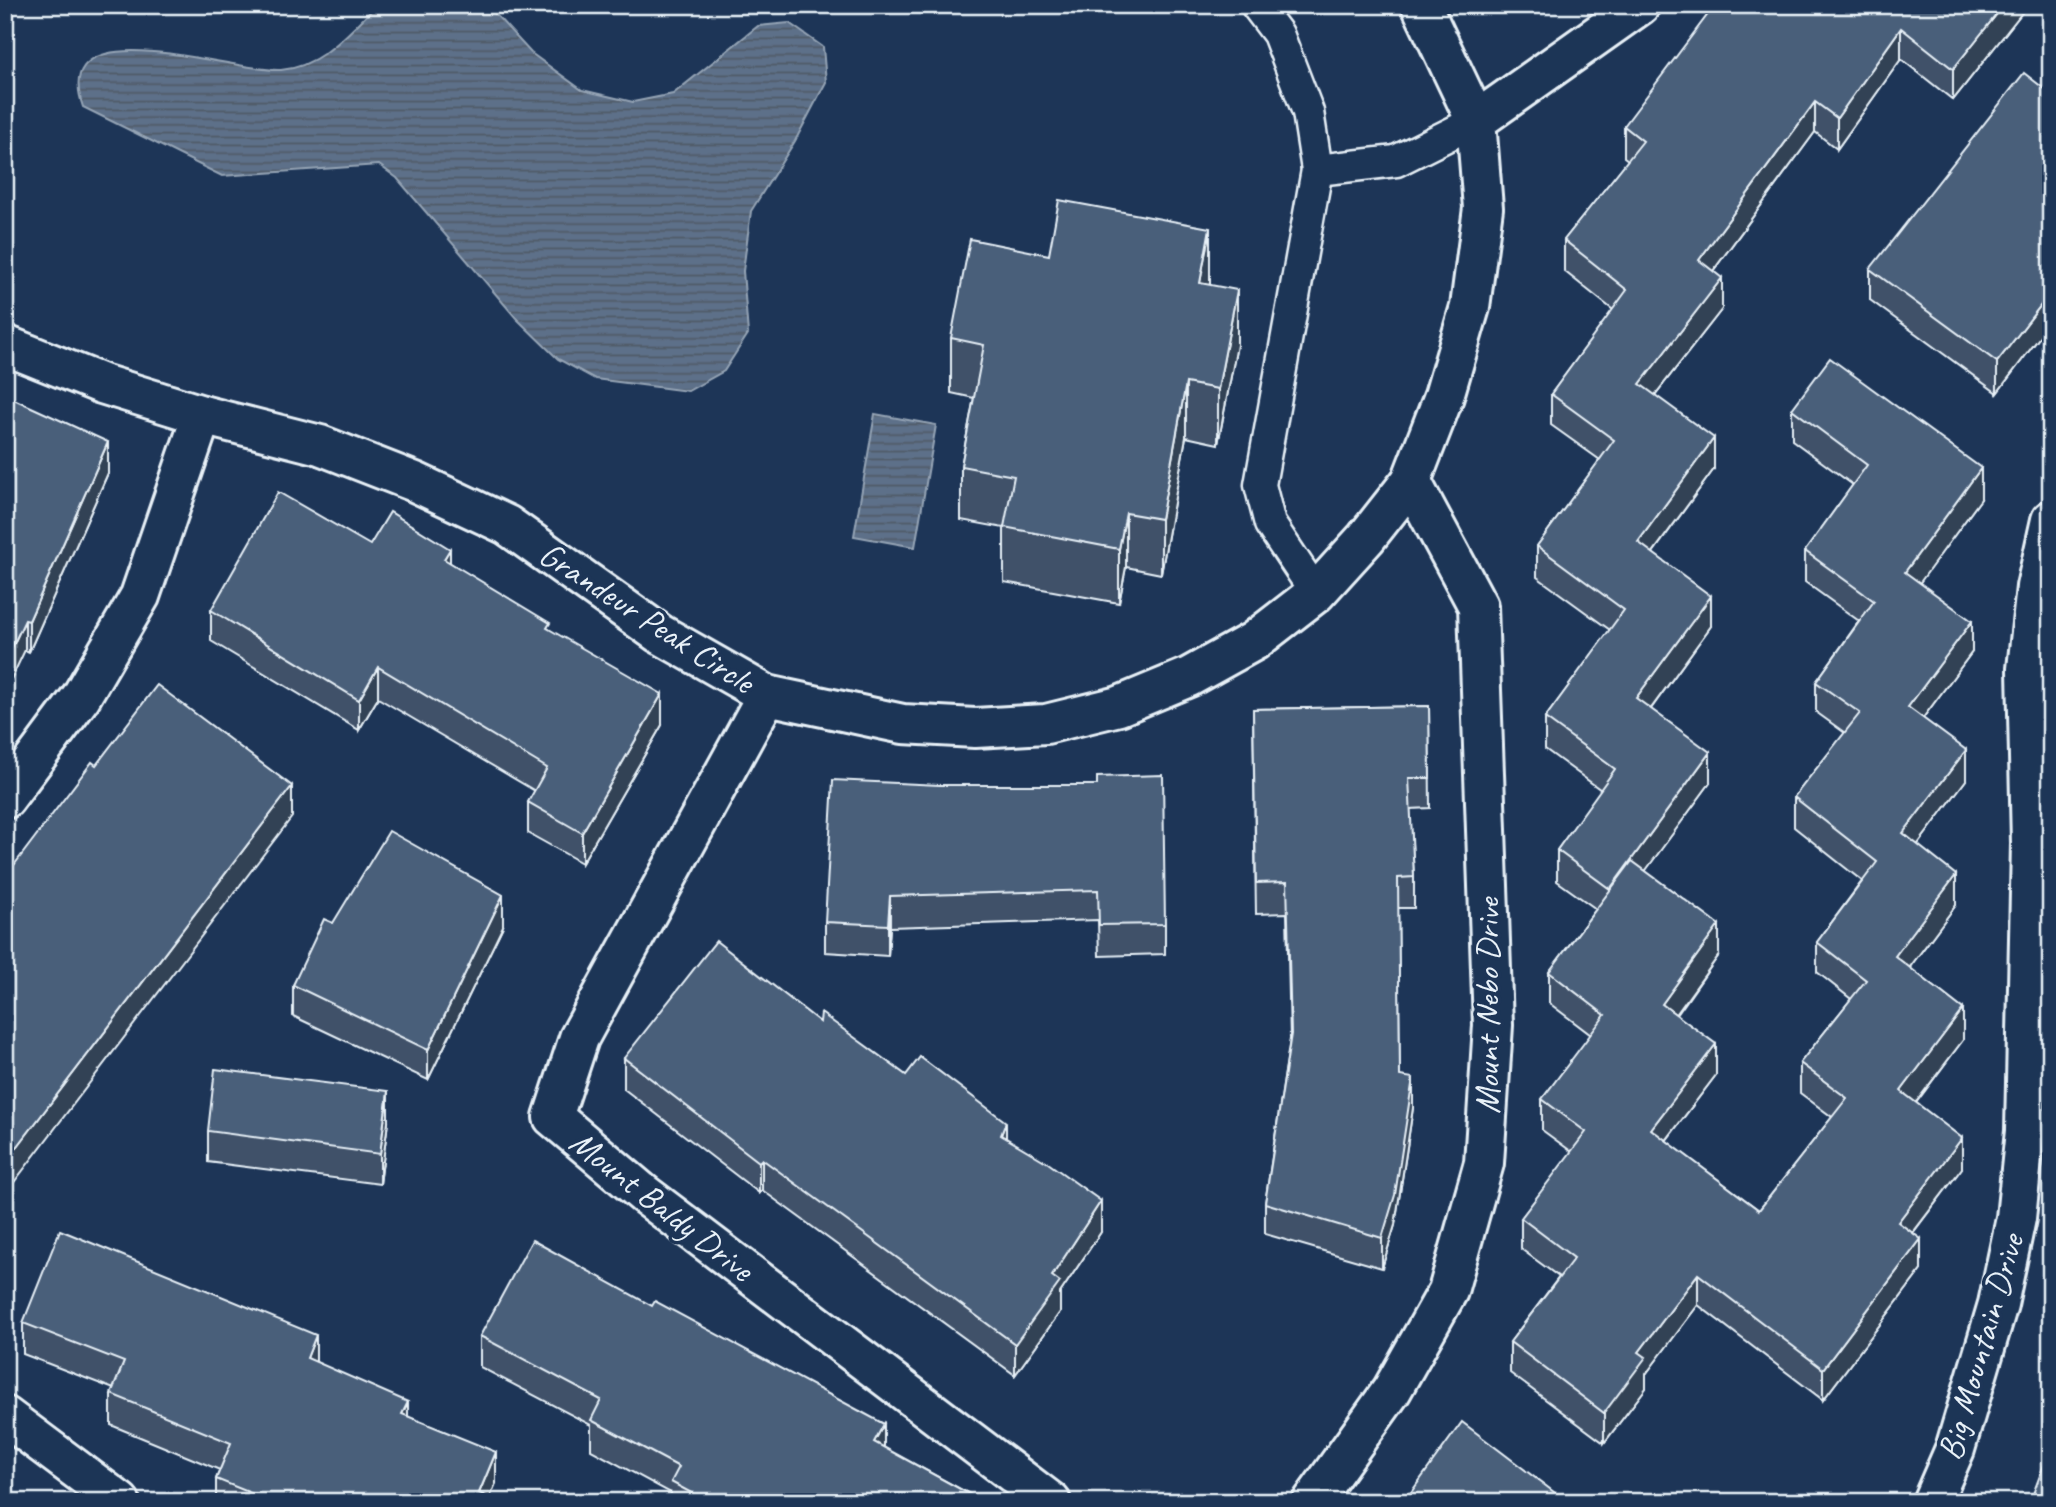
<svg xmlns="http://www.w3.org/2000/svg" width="2056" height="1507" font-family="Caveat,sans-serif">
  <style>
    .water { fill: url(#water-rules); stroke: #95a4b5; stroke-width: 2 }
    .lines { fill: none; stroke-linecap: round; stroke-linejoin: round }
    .lane-casing { stroke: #e8f1f8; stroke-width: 35 }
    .street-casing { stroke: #e8f1f8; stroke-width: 44 }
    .lane { stroke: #1d3557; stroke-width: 30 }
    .street { stroke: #1d3557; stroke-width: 38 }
    .wall { fill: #3f5169; stroke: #e8f1f8; stroke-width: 2 }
    .shaded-wall { fill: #334255; stroke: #e8f1f8; stroke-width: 2 }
    .building { fill: #495e7a; stroke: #e8f1f8; stroke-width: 2 }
    .labels { text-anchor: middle; stroke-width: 7; stroke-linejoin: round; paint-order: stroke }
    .street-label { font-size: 35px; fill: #e8f1f8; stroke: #1d3557 }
  </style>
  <defs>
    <pattern id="water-rules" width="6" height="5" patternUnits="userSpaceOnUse" patternTransform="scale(1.75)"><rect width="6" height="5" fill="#5d7089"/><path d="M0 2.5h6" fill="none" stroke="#505a66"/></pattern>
  </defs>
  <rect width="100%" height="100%" fill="#1d3557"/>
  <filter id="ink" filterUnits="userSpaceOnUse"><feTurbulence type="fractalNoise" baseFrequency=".0143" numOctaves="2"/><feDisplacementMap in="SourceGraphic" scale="14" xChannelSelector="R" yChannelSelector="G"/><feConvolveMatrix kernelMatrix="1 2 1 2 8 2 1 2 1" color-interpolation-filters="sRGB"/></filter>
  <g filter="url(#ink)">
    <!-- water -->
    <g class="water">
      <path d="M377 5H487L531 53 582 90 633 102 673 94 758 26 789 23 823 47 826 82 795 141 751 211 743 271 748 334 724 371 688 391 595 379 558 359 516 318 397 178 379 165 222 176 83 107C47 5 239 74 281 70 322 67 350 31 377 5Z"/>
      <path d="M875 414 936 425 915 547 854 536Z"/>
    </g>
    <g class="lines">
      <!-- lane casing -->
      <g class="lane-casing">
        <g id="lane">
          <path d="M1256 5 1278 34 1308 112 1317 170 1260 485 1270 524 1316 593"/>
          <path d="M1317 170 1396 161 1476 121"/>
        </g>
      </g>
      <!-- street casing -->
      <g class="street-casing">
        <g id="street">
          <path d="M1476 121 1640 5"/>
          <path d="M5 345 102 384 202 415 320 445 415 482 507 525 660 634 767 695 903 724 975 728 1046 724 1119 706 1189 677 1254 641 1316 593 1366 538 1411 481 1444 396 1470 307 1483 208 1476 121 1421 5"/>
          <path d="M767 695 579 1038 553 1117 644 1194 1051 1502"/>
          <path d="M5 799 81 697 140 596 202 415"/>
          <path d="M5 1416 120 1502"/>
          <path d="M1312 1502 1392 1390 1448 1291 1484 1163 1493 1025 1478 606 1411 481"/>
          <path d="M1932 1502 1955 1449 1998 1304 2016 1218 2025 1131 2031 843 2027 669 2036 587 2051 520"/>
        </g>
      </g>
      <!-- lane -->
      <use href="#lane" class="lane"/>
      <!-- street -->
      <use href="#street" class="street"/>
    </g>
    <!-- wall -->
    <g class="wall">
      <path d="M2028 5 1953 100 1901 59 1837 149 1815 132 1713 271 1722 309 1655 395 1714 469 1653 553 1711 626 1651 709 1710 783 1645 871 1719 955 1677 1015 1716 1075 1666 1141 1759 1210 1832 1117 1800 1093V1063L1851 999 1817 972V942L1862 881 1794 827V797L1845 733 1816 712V682L1859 621 1805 582V551L1853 485 1792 440V409L1981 499 1919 583 1972 652 1923 718 1966 780 1918 844 1956 905 1910 967 1963 1040 1916 1103 1962 1168 1913 1233 1921 1270 1823 1400 1698 1305 1646 1374V1388L1604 1443 1510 1373V1342L1559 1277 1521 1249V1218L1572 1152 1542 1130V1099L1591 1035 1549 1003V972L1596 909 1557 881V850L1601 790 1545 749V718L1610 630 1537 577V546L1600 460 1551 425V394L1613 310 1564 271V240L1628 160 1624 157V126L1751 12Z"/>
      <path d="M2051 94V322L1997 393 1870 300V269Z"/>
      <path d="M1210 283V284L1237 345 1218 444 1186 437 1161 574 1126 567 1119 603 1004 582V528L961 520V466L974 398 951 393V338Z"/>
      <path d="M5 395 108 473 29 652 25 650Z"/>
      <path d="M370 545 450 563 550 630 662 725 582 863 528 833V802L535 791 378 698 359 730 211 641V610Z"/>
      <path d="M1429 706 1430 808 1410 809 1414 877V908H1398L1400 1076 1413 1108 1395 1225 1382 1268 1265 1234V1203L1290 1039 1287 913 1256 914 1253 709Z"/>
      <path d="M940 785 1165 924V954L1099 956 1098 920 890 927 888 956 825 952V922Z"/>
      <path d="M333 923 503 926 428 1080 293 1016V985Z"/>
      <path d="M820 1022 1006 1138 1101 1232 1060 1293V1312L1015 1375 762 1190 759 1193 624 1089V1058Z"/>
      <path d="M388 1122 380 1184 208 1162V1131Z"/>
      <path d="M23 1323 316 1362 408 1416 496 1483 490 1497 501 1502H216V1479L220 1470 111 1425V1394L114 1389 23 1354Z"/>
      <path d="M480 1336 884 1448 984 1502H671V1493L591 1450V1425L480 1367Z"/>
    </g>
    <!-- shaded-wall -->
    <g class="shaded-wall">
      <path d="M2004 5H2028L1953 100V69Z"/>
      <path d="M1901 28V59L1837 149V118Z"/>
      <path d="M1815 102V132L1699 290V260Z"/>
      <path d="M1210 228V283L1200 337V283Z"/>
      <path d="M1722 278V309L1640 414V384Z"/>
      <path d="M1237 290V345L1218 444V389Z"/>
      <path d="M2051 292V322L1997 393V362Z"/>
      <path d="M1186 383V437L1161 574V519Z"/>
      <path d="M1714 438V469L1638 573V542Z"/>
      <path d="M108 442V473L29 652V621Z"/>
      <path d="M1981 468V499L1905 603V572Z"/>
      <path d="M1126 513V567L1119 603V549Z"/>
      <path d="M450 549V579L444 559Z"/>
      <path d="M1711 596V626L1636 729V698Z"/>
      <path d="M25 620V650L5 692V662Z"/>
      <path d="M1972 621V652L1908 738V707Z"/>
      <path d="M378 667V698L359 730V700Z"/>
      <path d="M662 694V725L582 863V833Z"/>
      <path d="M1966 750V780L1903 864V833Z"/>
      <path d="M1710 752V783L1610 919V889Z"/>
      <path d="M292 786V817L5 1194V1163Z"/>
      <path d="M1956 875V905L1895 987V956Z"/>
      <path d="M503 895V926L428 1080V1050Z"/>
      <path d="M890 896V927L888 956V925Z"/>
      <path d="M1719 925V955L1662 1034V1004Z"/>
      <path d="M1963 1009V1040L1901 1122V1091Z"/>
      <path d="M1716 1044V1075L1651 1160V1129Z"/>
      <path d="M1413 1078V1108L1395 1225 1382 1268V1238Z"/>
      <path d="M388 1091V1122L380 1184V1154Z"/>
      <path d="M1006 1122V1152L1001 1135Z"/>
      <path d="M1962 1138V1168L1898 1252V1222Z"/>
      <path d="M762 1159V1190L759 1193V1162Z"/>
      <path d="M1101 1201V1232L1060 1293V1312L1015 1375V1344L1052 1276Z"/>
      <path d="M1921 1239V1270L1823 1400V1369Z"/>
      <path d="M1698 1274V1305L1646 1374V1388L1604 1443V1413L1639 1352Z"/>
      <path d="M316 1335V1365L307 1358Z"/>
      <path d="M408 1402V1433L402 1414Z"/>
      <path d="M884 1424V1455L874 1442Z"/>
      <path d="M496 1452V1483L488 1502 479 1493Z"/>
    </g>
    <!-- building -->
    <g class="building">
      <path d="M1715 5H1743L1751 12 1756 5H2004L1953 69 1901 28 1837 118 1815 102 1699 260 1722 278 1640 384 1714 438 1638 542 1711 596 1636 698 1710 752 1610 889 1557 850 1615 769 1545 718 1624 610 1537 546 1614 440 1551 394 1627 290 1564 240 1643 141 1624 126Z"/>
      <path d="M2024 73 2051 94V292L1997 362 1870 269Z"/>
      <path d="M1059 200 1210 228 1200 283 1237 290 1218 389 1186 383 1161 519 1126 513 1119 549 1004 527 1014 476 961 466 984 345 951 338 970 239 1049 255Z"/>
      <path d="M1830 358 1981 468 1905 572 1972 621 1908 707 1966 750 1903 833 1956 875 1895 956 1963 1009 1901 1091 1962 1138 1898 1222 1921 1239 1823 1369 1698 1274 1639 1352 1646 1357 1604 1413 1510 1342 1574 1258 1521 1218 1586 1132 1542 1099 1605 1015 1549 972 1632 861 1719 925 1662 1004 1716 1044 1651 1129 1759 1210 1847 1098 1800 1063 1866 980 1817 942 1877 862 1794 797 1860 713 1816 682 1874 601 1805 551 1867 465 1792 409Z"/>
      <path d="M5 395 108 442 29 621 25 620 5 662Z"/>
      <path d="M278 492 370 545 390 512 450 549 444 559 550 623 547 628 662 694 582 833 528 802 547 768 378 667 359 700 211 610Z"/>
      <path d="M157 685 292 786 5 1163V877L92 762 96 765Z"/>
      <path d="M1429 706 1430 778H1409L1414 877 1398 878 1400 1076 1413 1078 1395 1195 1382 1238 1265 1203 1291 1034 1287 882 1256 883 1253 709Z"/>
      <path d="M1163 775 1165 924 1099 925 1098 890 890 896 888 925 825 922 833 780 940 785H1097V777Z"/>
      <path d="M389 831 503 895 428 1050 293 985 324 919 333 923Z"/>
      <path d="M716 941 820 1022 821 1013 906 1075 920 1057 1006 1122 1001 1135 1048 1163 1101 1201 1052 1276 1060 1282 1015 1344 762 1159 759 1162 624 1058Z"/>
      <path d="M215 1069 388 1091 380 1154 208 1131Z"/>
      <path d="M60 1230 316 1335 307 1358 408 1402 402 1414 496 1452 479 1493 501 1502H273L216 1479 231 1443 111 1394 124 1362 23 1323Z"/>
      <path d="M532 1240 652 1306 655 1301 884 1424 874 1442 984 1502H708L671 1482 679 1467 591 1420 601 1400 480 1336Z"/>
      <path d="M1462 1422 1567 1502H1404Z"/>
      <path d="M2051 1446V1502H2030Z"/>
    </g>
  </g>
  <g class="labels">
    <!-- street labels -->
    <g class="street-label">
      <text transform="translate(647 617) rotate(33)" y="12">Grandeur Peak Circle</text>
      <text transform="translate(1487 1006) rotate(-90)" y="12">Mount Nebo Drive</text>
      <text transform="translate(662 1205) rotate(38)" y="12">Mount Baldy Drive</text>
      <text transform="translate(1980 1347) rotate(-74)" y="12">Big Mountain Drive</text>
    </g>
  </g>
  <!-- margin -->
  <rect width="2056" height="1507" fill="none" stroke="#1d3557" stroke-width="28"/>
  <rect x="14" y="14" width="2028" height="1479" fill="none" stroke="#e8f1f8" stroke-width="2.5" filter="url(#ink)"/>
</svg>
